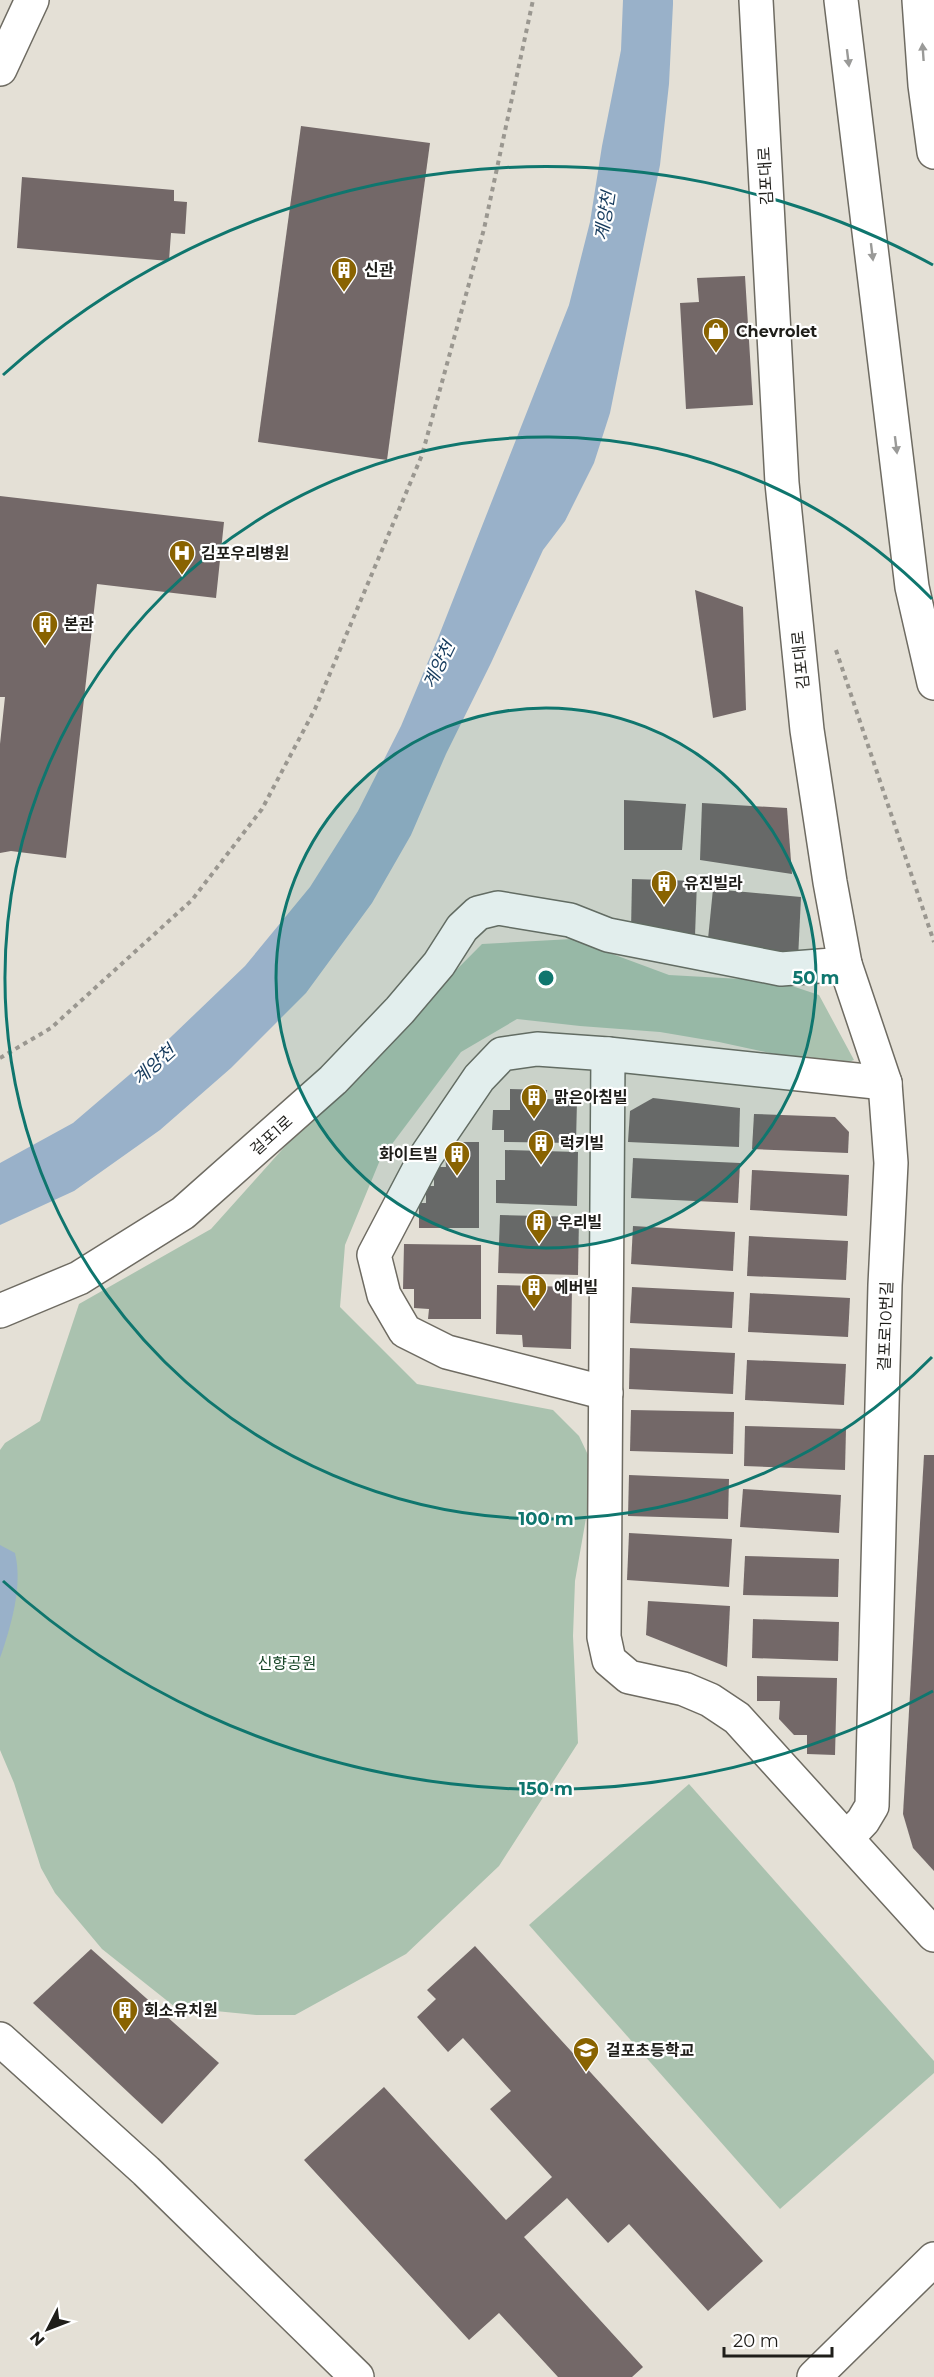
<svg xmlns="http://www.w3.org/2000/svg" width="934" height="2377" font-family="Montserrat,'Noto Sans KR',sans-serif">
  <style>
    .green { fill: #aac2af }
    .water { fill: #99b1c9 }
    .building { fill: #736868 }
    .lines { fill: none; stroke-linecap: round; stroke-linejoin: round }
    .minor-casing { stroke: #6e6b62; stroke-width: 36 }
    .major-casing { stroke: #6e6b62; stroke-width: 36 }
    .path { stroke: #9a9790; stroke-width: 4; stroke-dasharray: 4.5 4.5; stroke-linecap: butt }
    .minor { stroke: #fff; stroke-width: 33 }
    .major { stroke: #fff; stroke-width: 33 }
    .oneway { fill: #9a9a98 }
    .ring { fill: none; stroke: #0f766e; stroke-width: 3 }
    .labels { text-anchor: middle; stroke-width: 4.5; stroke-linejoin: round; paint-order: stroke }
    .street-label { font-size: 16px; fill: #1f1e1a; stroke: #fff }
    .poi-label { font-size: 16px; font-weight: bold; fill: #1f1e1a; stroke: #fff; text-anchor: start }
    .park-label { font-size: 16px; fill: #194729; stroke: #fff }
    .water-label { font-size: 18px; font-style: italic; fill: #163b5d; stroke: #fff }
    .centre { fill: #0f766e; stroke: #fff; stroke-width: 3 }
    .ring-label { font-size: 18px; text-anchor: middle; font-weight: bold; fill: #0f766e; stroke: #fff; stroke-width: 4.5; stroke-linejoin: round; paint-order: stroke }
  </style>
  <rect width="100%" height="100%" fill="#e4e0d6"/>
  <!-- green -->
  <g class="green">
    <path d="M572 939 669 975 777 981 819 995 854 1060 835 1067 719 1042 660 1032 580 1026 517 1019 461 1052 380 1160 345 1245 340 1307 417 1384 553 1410 579 1436 589 1457 592 1484 575 1581 573 1636 578 1743 499 1866 406 1954 295 2015H256L175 2007 102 1949 55 1893 41 1868 14 1783 0 1750V1450L5 1443 40 1421 79 1304 211 1229 322 1105 482 944Z"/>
    <path d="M689 1784 934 2061V2073L780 2209 529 1925Z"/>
  </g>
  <!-- water -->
  <g class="water">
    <path d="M623 0H673V4L669 84 660 165 610 413 594 463 565 521 543 550 491 663 446 754 411 835 372 903 306 993 231 1068 160 1130 74 1191 0 1225V1163L73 1123 149 1058 245 966 310 887 358 811 401 726 438 638 569 305 590 222 602 146 621 50Z"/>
    <path d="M0 1545 15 1553C23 1586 11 1626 0 1658Z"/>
  </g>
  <!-- building -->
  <g class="building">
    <path d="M301 126 430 143 387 460 258 442Z"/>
    <path d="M22 177 174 190V201L187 202 185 234 171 233 169 261 17 248Z"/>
    <path d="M745 276 753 405 686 409 680 303 699 302 697 278Z"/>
    <path d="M0 496 224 522 216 598 97 584 66 858 11 851 0 853V744L5 697H0Z"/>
    <path d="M695 590 743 607 746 710 713 718Z"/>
    <path d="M624 800 686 804 682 850H624Z"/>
    <path d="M702 803 787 808 792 874 700 860Z"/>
    <path d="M632 879 697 881 695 936 631 931Z"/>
    <path d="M713 889 801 897 798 959 707 949Z"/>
    <path d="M510 1089 547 1090V1099L577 1100 576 1143 504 1142V1130H492L493 1110H510Z"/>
    <path d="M653 1098 740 1108 739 1147 628 1142 630 1111Z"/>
    <path d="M754 1114 835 1117 849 1132 848 1153 752 1149Z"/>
    <path d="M457 1142H479V1228H419V1203H426V1186H434V1167H446L445 1154H457Z"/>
    <path d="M505 1150 578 1152 577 1206 496 1203V1180H505Z"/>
    <path d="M633 1158 740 1163 738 1203 631 1198Z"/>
    <path d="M752 1170 849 1175 847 1216 750 1210Z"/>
    <path d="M500 1215 579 1217 578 1275 498 1273Z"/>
    <path d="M633 1226 735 1232 733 1271 631 1264Z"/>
    <path d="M749 1236 848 1241 846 1280 747 1276Z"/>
    <path d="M404 1244 481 1245V1319H428L429 1309 414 1308V1289H403Z"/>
    <path d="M497 1285 572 1287 571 1349 523 1347 522 1335 496 1334Z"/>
    <path d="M632 1287 734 1292 732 1328 630 1323Z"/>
    <path d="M750 1293 850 1298 848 1337 748 1332Z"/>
    <path d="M630 1348 735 1353 733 1394 629 1389Z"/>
    <path d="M747 1360 846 1364 844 1405 745 1400Z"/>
    <path d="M631 1410 734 1412 733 1454 630 1451Z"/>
    <path d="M745 1426 846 1429 845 1470 744 1466Z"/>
    <path d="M924 1455H934V1871L913 1848 903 1814Z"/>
    <path d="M629 1475 729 1479 728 1519 628 1516Z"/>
    <path d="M743 1489 841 1495 839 1533 740 1527Z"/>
    <path d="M629 1533 732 1539 729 1587 627 1580Z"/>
    <path d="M745 1556 839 1559 838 1597 743 1595Z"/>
    <path d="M648 1601 730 1606 727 1667 646 1635Z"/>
    <path d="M753 1619 839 1622 838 1661 752 1658Z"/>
    <path d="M757 1676 837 1678 835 1755 807 1754V1735H794L779 1719 780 1701H757Z"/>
    <path d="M475 1946 763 2261 708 2311 629 2224 608 2243 567 2198 524 2237 643 2367 632 2377H558L499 2313 469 2340 304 2160 384 2087 506 2220 552 2177 490 2109 511 2091 463 2038 448 2052 417 2017 436 1999 427 1990Z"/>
    <path d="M91 1949 219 2063 162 2124 33 2003Z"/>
  </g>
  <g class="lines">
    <!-- minor casing -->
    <g class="minor-casing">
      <g id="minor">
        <path d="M0 69 32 0"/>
        <path d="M845 964 885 1083 891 1163 885 1285 872 1806 863 1821 847 1838"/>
        <path d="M885 1083 608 1054 604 1637 609 1660 629 1677 684 1689 710 1700 737 1718 934 1935"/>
        <path d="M0 1311 79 1278 183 1213 333 1080 400 1010 439 964 462 928 478 913 498 908 570 920 608 935 781 969 845 964 830 882 807 730 782 483 756 0"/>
        <path d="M606 1393 447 1352 405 1331 384 1295 374 1255 426 1156 479 1078 502 1054 537 1049 608 1054"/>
        <path d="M0 2039 146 2171 357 2377"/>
        <path d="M814 2377 934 2259"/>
      </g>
    </g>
    <!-- major casing -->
    <g class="major-casing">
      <g id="major">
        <path d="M841 0 912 587 934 683"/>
        <path d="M919 0 925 85 934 152"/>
      </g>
    </g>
    <!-- path -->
    <g class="path">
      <path d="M836 650 934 942"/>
      <path d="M0 1058 51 1028 192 900 262 809 315 709 422 455 484 229 533 0"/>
    </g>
    <!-- minor -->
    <use href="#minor" class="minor"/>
    <!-- major -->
    <use href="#major" class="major"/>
  </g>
  <!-- one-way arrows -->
  <defs><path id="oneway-solid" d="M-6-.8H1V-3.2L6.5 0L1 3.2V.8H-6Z" transform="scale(1.5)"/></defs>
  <g class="oneway">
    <use href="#oneway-solid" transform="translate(923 52) rotate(-94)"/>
    <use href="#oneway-solid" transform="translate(848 58) rotate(83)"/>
    <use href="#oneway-solid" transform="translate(872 252) rotate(83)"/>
    <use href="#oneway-solid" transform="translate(896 445) rotate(83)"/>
  </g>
  <!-- distance rings -->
  <circle cx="546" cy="978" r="270" fill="#0f766e" fill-opacity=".12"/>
  <g class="ring">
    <circle cx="546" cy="978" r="270"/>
    <path d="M932 1357A541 541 0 1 1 932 599"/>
    <path d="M933 1691A811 811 0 0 1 3 1581M3 375A811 811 0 0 1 933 265"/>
  </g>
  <!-- icons -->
  <defs>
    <g id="building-pin" transform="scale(1.35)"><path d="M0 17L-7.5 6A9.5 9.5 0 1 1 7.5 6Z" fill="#896301" stroke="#fff"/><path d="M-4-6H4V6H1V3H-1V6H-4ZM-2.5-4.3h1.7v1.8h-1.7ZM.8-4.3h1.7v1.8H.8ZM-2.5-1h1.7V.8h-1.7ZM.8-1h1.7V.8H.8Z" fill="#fff"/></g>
    <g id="shop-pin" transform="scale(1.35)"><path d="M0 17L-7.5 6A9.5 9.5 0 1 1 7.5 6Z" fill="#896301" stroke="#fff"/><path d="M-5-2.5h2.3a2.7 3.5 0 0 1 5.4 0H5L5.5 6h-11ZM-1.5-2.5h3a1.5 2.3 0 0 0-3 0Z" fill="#fff"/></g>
    <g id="hospital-pin" transform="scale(1.35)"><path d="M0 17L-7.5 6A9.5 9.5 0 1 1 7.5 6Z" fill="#896301" stroke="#fff"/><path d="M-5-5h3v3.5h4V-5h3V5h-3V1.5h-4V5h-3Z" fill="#fff"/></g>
    <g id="school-pin" transform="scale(1.35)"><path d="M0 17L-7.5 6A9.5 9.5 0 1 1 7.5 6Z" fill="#896301" stroke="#fff"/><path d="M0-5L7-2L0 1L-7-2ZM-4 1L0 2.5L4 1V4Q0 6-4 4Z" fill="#fff"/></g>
  </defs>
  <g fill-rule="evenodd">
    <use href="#building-pin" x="344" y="270"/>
    <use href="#shop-pin" x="716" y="331"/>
    <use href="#hospital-pin" x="182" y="553"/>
    <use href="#building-pin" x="45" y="624"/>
    <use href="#building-pin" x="664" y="883"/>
    <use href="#building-pin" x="534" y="1097"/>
    <use href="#building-pin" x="541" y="1143"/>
    <use href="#building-pin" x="457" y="1154"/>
    <use href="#building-pin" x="539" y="1222"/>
    <use href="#building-pin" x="534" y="1287"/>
    <use href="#building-pin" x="125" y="2010"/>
    <use href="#school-pin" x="586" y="2050"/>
  </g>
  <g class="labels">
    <!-- street labels -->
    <g class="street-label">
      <text transform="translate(765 176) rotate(-93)" y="6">김포대로</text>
      <text transform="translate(800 660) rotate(-96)" y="6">김포대로</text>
      <text transform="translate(271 1135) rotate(-42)" y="6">걸포1로</text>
      <text transform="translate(885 1326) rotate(-88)" y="6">걸포로10번길</text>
    </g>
    <!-- poi labels -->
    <g class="poi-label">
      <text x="364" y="276">신관</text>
      <text x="736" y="337">Chevrolet</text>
      <text x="201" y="559">김포우리병원</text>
      <text x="64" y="630">본관</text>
      <text x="684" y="889">유진빌라</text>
      <text x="554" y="1103">맑은아침빌</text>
      <text x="560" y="1149">럭키빌</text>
      <text x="438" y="1160" text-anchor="end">화이트빌</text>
      <text x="558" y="1228">우리빌</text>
      <text x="554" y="1293">에버빌</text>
      <text x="144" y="2016">회소유치원</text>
      <text x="606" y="2056">걸포초등학교</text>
    </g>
    <!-- park labels -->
    <g class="park-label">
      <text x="287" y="1669">신향공원</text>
    </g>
    <!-- water labels -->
    <g class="water-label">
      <text transform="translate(605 216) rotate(-81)" y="6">계양천</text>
      <text transform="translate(439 665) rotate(-64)" y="6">계양천</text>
      <text transform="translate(154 1065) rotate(-42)" y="6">계양천</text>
    </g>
  </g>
  <circle cx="546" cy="978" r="9" class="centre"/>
  <g class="ring-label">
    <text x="816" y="984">50 m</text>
    <text x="546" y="1525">100 m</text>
    <text x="546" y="1795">150 m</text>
  </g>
  <!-- north arrow -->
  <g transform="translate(48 2329) rotate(228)" stroke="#ffffff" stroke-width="4.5" paint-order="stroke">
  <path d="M0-4.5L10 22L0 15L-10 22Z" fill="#1f1e1a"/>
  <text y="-9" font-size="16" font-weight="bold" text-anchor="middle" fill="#1f1e1a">N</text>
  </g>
  <!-- scale -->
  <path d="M724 2347v9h108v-9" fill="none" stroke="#1f1e1a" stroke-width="3"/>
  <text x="733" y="2347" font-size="18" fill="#1f1e1a" stroke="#ffffff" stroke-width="4.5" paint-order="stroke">20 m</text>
</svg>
